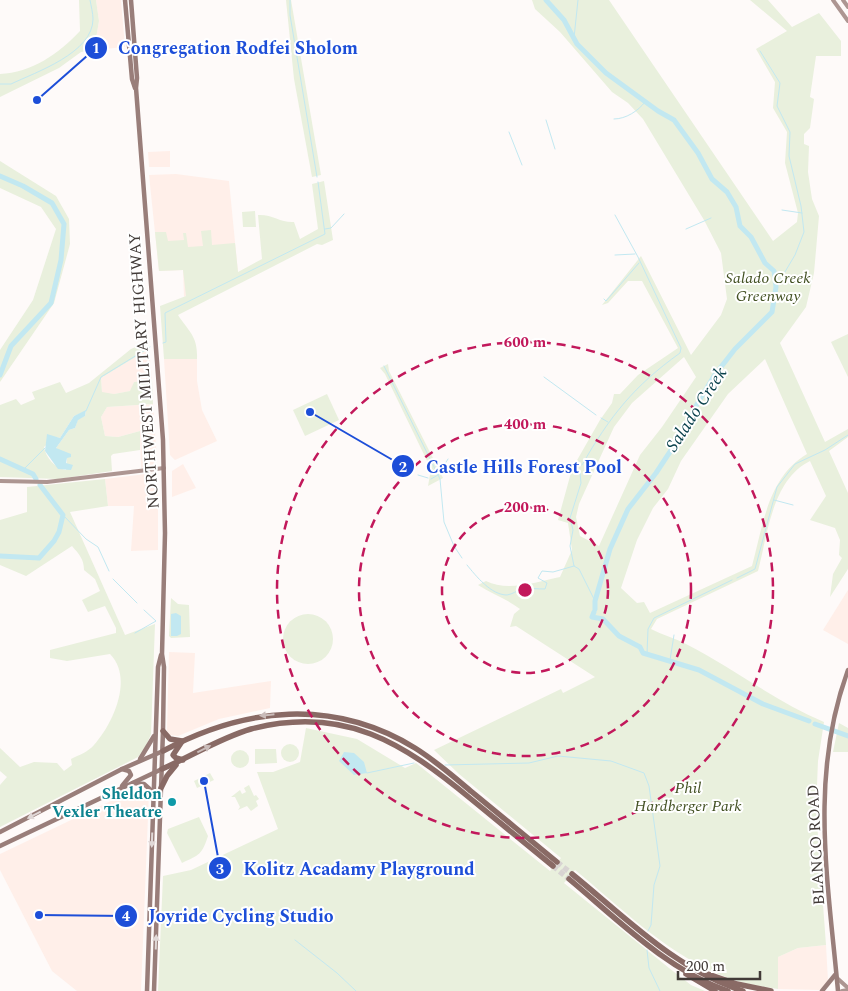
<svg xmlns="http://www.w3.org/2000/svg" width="848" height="991" font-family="Spectral,serif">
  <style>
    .built { fill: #ffefe9 }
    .green { fill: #e9f0dd; fill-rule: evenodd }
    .water { fill: #c2e8f1 }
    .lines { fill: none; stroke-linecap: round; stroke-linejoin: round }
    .stream { stroke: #c2e8f1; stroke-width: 1 }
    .river { stroke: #c2e8f1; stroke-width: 5 }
    .highway-tunnel { stroke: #d8d4d2; stroke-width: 5.5; stroke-dasharray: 5.5 3; stroke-linecap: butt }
    .secondary { stroke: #ad9692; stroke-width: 4 }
    .primary { stroke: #997e7a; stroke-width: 4.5 }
    .highway { stroke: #896a65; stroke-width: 5.5 }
    .oneway { fill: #cabcba }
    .oneway2 { fill: #e0d8d7 }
    .ring { fill: none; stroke: #c2185b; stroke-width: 2.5; stroke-dasharray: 9 6 }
    .culture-dot { fill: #0f9aa8; stroke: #fff; stroke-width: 2 }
    .labels { text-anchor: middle; stroke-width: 4; stroke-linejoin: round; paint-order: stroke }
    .park-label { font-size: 16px; font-style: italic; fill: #435123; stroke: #fff }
    .street-label { font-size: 16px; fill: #423b38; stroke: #fff }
    .culture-label { font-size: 16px; font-weight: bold; fill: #0d838f; stroke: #fff; text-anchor: end }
    .water-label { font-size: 18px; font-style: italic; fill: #09414c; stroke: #fff }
    .centre { fill: #c2185b; stroke: #fff; stroke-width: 2.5 }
    .ring-label { font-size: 15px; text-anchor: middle; font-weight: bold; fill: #c2185b; stroke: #fff; stroke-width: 4; stroke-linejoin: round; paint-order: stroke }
    .leader { fill: none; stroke: #1d4ed8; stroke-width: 2 }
    .callout-dot { fill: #1d4ed8; stroke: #fff; stroke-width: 2 }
    .mark-label { font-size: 15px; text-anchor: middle; font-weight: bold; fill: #fff }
    .callout-label { font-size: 18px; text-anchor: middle; font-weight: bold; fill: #1d4ed8; stroke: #fff; stroke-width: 4; stroke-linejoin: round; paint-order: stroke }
  </style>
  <rect width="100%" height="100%" fill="#fefaf9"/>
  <!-- built -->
  <g class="built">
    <path d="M96 0H121L125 47 94 50 99 21Z"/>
    <path d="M170 151V167H149L148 152Z"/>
    <path d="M176 174 229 181 238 272 184 297 183 270 159 271 149 175Z"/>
    <path d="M149 349 152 380 134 382 131 391 114 394 102 393 101 378Z"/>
    <path d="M164 359H197V381L202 410 217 441 175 460 170 455Z"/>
    <path d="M153 404 157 460 152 465 141 468 140 431 118 437 105 436 101 417 107 407Z"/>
    <path d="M183 464 196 488 172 497V471Z"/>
    <path d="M154 473 158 475V550L131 551 134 506H108L105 479Z"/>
    <path d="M848 590V644L823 630Z"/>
    <path d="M169 652 195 653 193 693 271 681 270 708 219 719 178 736 170 735 167 731Z"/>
    <path d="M140 787 149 792 141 991H77L52 971 0 870V854Z"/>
    <path d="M826 945 828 981 820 990 778 989V957L798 948Z"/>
  </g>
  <!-- green -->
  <g class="green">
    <path d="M79 0H96L99 21 94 50 81 52 59 68 0 97V74C31 73 60 53 80 31Z"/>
    <path d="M286 0H291L321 175 312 177 294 79Z"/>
    <path d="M532 0H609L773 241 797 222 798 213 785 163 787 132 773 108 775 82 756 49 787 31 750 0H768L792 27 819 13 841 41V56H816L810 97 814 99 810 128 804 134V144L809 146 808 172 812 199 819 216 814 273 806 307 780 343 825 442 848 429V437L829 451 848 493V569L830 597 833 574 842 558 839 555 840 540 835 528 810 520 826 496 810 461C772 480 768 533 758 571L657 619 651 629C662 635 675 638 686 644 733 668 775 701 824 722L818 761 816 809 826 945 798 948 778 957V989C756 986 736 982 716 973 663 950 619 906 575 870L564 883 669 968 691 985 705 991H158L163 876 191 870 278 829 257 772H273L300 762 306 728 357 739 405 768 416 763 550 871 561 858 459 774 434 750 561 689 563 693 595 677 516 626 510 627 514 614 520 609C507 599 492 594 478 585L486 581C507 592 537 582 560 577L572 550 568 523 558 520 572 469 600 420 612 403 614 394H620L638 375 678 348 642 281H628L608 303 602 305 637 261 641 256 691 355 721 315 727 299 721 253 704 220 643 119 628 103 612 92 560 32 535 9ZM684 357 696 377 662 427 640 455 599 546 580 536 576 517 579 504 614 427 632 403ZM765 359 807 454C768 477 763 525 752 566L650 613 644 602 637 603 621 588 637 540 653 508 668 489 681 461 728 394Z"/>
    <path d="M0 161 56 196 69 219 70 244 54 303 0 382V350L33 300 56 229 41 207 0 188Z"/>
    <path d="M324 181 333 240 322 245 317 244 178 315C189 332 198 336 197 359H164L160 306 186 296 183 270 159 271 155 232H166L168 241 184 240 183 233H186L188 247 203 246 201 231 211 230 212 245 235 243 238 272 262 259 258 215C272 214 281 223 294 222L300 239 318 229 312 184Z"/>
    <path d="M255 211 256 227H243L242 212Z"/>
    <path d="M848 334V377L831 342Z"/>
    <path d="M149 341V349L101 378 102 392 114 394 130 391 134 382 152 380 153 404 107 407 101 417 105 436 118 437 140 431V450L113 454 111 456 112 471 58 479 0 477V405L16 399 21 405 35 399 32 392 60 382 66 393 89 383 131 349ZM86 411 85 416 78 419 75 428 69 430 56 448 67 458 66 470C55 468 46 458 44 447L55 437 60 438 74 416Z"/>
    <path d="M388 364 389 371 443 478 428 486 431 469 385 374 380 368Z"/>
    <path d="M327 394 339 420 305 436 293 410Z"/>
    <path d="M105 479 108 506 70 512 125 635 155 624 151 734 146 746 138 757 0 827V785L7 777 0 771V748L20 767 34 762 57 763 64 771 72 765 71 759C79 755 88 752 94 745 113 724 134 678 110 654L67 661 50 658V650L116 633V628L105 606 88 612 82 600 100 591 95 579 84 570C84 559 79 554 72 546L26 576 0 565V520L27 512V487Z"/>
    <path d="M171 598 178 604 189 605 190 637 171 638 169 636Z"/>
    <circle cx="308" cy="639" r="25"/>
    <path d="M839 723 848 728V752H833Z"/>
    <circle cx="290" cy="753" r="9"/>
    <path d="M255 749H276L277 763 255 764Z"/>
    <circle cx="240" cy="759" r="9"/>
    <path d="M210 773 214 780 197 788 194 781Z"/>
    <path d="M249 785 254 796 256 795 259 799 256 801 258 806 251 811 247 806 238 810 240 807 235 797H231L240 790 242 794 246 792 244 788Z"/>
    <path d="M199 817 208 836C202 855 199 855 182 863L167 833 168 829Z"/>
  </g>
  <!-- water -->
  <g class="water">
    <path d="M86 410 85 416 78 420 75 428 69 430 56 448 71 454V457L67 458 66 463 73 465 71 470 58 469 45 451 47 434 60 438 74 416Z"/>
    <path d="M176 613 181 616V634L177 636H171V614Z"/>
    <path d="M344 752 354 753 364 762 367 773 354 775 339 761Z"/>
  </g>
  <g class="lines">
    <!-- stream -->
    <g class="stream">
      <path d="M290 0V15L317 177"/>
      <path d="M574 38 578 0"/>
      <path d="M760 51 780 83 777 106 790 132 789 156 801 206 804 232 795 255 776 287"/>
      <path d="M0 84H11C36 72 93 53 93 19 93 13 91 6 90 0"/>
      <path d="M614 119C626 119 638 111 645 102"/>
      <path d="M546 120 555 149"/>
      <path d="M509 132 522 165"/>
      <path d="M782 210 802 213"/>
      <path d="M325 229 331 228 344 214"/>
      <path d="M686 229 711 218"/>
      <path d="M615 255 635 254"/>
      <path d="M604 299 606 301 639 263"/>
      <path d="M163 343 166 342 165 313 325 234 318 182"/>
      <path d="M384 366 440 479 444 522 454 546 462 558"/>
      <path d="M544 377 596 415"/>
      <path d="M86 411 101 377 150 347"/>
      <path d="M601 418 608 422"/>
      <path d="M582 465C610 416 634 386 680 353L681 348 638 257 615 215"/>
      <path d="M24 469 45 448"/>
      <path d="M580 473 581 483 570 518 573 530 570 546 574 566 579 569 595 601"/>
      <path d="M418 475 428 478"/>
      <path d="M431 479 438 475 448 459"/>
      <path d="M774 500 793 505"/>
      <path d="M63 515 86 539 98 547 109 571"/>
      <path d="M467 565C476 576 491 595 507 595 513 594 516 591 522 589 529 588 538 589 545 589L547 583 538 578 542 571 553 572 574 566"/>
      <path d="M737 578 755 569 777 487 795 464 825 450 848 435"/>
      <path d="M113 579 137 603"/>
      <path d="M135 633 156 621 144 610"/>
      <path d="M647 654 648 629 654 618 732 580"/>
      <path d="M670 660 674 635"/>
      <path d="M445 765 529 763 558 756 611 761 644 773 649 786 660 866 654 885 651 925 648 931"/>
      <path d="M367 773 414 763"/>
      <path d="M295 940 337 973 356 991"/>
      <path d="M647 950 649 968 660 991"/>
    </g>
    <!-- river -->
    <g class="river">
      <path d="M546 0 564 20 577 44 606 73 658 111 674 120 698 153 712 179 727 192 736 207 740 226 751 237 765 263 774 271 776 287 772 312 735 349 714 376 696 406 685 429 656 473 628 509 610 549 595 601V609"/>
      <path d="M0 176 23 186 52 203 64 224 61 260 51 303 11 346 0 375"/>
      <path d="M0 459 33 474 36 479"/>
      <path d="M0 556 39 558 54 541 59 532 63 515 40 485"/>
      <path d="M594 612 592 617 603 619 619 636 640 647 643 653 699 670 763 704 809 721"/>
      <path d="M815 724 848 736"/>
    </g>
    <!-- highway-tunnel -->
    <g class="highway-tunnel">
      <path d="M557 862 572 874"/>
      <path d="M553 866 569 879"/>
    </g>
    <!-- secondary -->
    <g class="secondary">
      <path d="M833 0 848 21"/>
      <path d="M843 0 848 7"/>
      <path d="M0 481 47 482 164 468"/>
      <path d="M837 978 848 988"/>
      <path d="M842 991 848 990"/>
    </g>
    <!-- primary -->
    <g class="primary">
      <path d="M125 0 132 79 135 88"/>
      <path d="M131 0 137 78 136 88 163 440 165 533 162 654 164 667 163 731 154 991"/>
      <path d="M140 759 154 736"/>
      <path d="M133 783 144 784 153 792"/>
      <path d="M122 786 131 775 129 771 122 769"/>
      <path d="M0 832 122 769 163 751"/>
      <path d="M0 846 162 769"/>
      <path d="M147 991 158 667 161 655"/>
      <path d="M822 991 835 975"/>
      <path d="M838 991C828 881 809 776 848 670"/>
    </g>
    <!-- highway -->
    <g class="highway">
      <path d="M163 731 170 739 182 741"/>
      <path d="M181 743 173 755 176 758 183 760"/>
      <path d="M163 751C245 707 333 698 415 748 436 761 454 777 472 792 500 815 529 839 557 862"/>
      <path d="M162 769C192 756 220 738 251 729 345 705 403 743 471 799 499 822 526 844 553 866"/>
      <path d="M161 788 167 776 176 765"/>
      <path d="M572 874C625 917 676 970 743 991"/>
      <path d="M569 879C617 919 667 970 728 991"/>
      <path d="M686 974 715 991"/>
      <path d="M708 974 737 984 771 991"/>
    </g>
  </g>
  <!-- one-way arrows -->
  <defs><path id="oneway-solid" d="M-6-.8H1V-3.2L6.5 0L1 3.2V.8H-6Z" transform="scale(1.25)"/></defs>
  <g class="oneway">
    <use href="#oneway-solid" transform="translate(267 715) rotate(174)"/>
    <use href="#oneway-solid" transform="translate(204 749) rotate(-27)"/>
  </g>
  <g class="oneway2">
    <use href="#oneway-solid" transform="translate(34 815) rotate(153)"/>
    <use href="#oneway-solid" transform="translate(152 840) rotate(92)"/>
    <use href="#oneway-solid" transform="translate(156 942) rotate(-88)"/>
  </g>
  <!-- distance rings -->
  <g class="ring">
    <circle cx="525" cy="590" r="83"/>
    <circle cx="525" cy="590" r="166"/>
    <circle cx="525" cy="590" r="248"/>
  </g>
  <!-- markers -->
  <circle class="culture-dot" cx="172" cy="802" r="5"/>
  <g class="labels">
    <!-- park labels -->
    <g class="park-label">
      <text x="768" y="283">Salado Creek<tspan x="768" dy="18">Greenway</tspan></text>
      <text x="688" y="793">Phil<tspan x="688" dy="18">Hardberger Park</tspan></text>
    </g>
    <!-- street labels -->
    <g class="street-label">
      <text transform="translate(143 371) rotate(-94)" y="6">NORTHWEST MILITARY HIGHWAY</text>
      <text transform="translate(815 845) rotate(-93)" y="6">BLANCO ROAD</text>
    </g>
    <!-- culture labels -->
    <g class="culture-label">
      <text x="162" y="799">Sheldon<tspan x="162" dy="18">Vexler Theatre</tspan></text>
    </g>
    <!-- water labels -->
    <g class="water-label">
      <text transform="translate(696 409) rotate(-57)" y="6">Salado Creek</text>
    </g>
  </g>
  <circle cx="525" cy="590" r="8" class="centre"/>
  <g class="ring-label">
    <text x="525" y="347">600 m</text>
    <text x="525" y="429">400 m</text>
    <text x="525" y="512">200 m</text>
  </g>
  <!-- callouts -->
  <path class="leader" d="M37 100L96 48M310 412L403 466M204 781L220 868M39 915L126 916"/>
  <g class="callout-dot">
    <circle cx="37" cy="100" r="5"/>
    <circle cx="310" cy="412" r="5"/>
    <circle cx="204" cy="781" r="5"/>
    <circle cx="39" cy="915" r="5"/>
    <circle cx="96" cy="48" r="12"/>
    <circle cx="403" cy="466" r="12"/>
    <circle cx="220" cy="868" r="12"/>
    <circle cx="126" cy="916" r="12"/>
  </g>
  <g class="mark-label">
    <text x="96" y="53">1</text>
    <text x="403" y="472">2</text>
    <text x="220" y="874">3</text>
    <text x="126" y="921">4</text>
  </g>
  <g class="callout-label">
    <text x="238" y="54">Congregation Rodfei Sholom</text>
    <text x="524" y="473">Castle Hills Forest Pool</text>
    <text x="359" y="875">Kolitz Acadamy Playground</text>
    <text x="241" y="922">Joyride Cycling Studio</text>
  </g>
  <!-- scale -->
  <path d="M678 971v8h82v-8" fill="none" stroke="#423b38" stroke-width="2.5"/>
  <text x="686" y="971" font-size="15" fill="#423b38" stroke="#ffffff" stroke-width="4" paint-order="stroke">200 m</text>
</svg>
